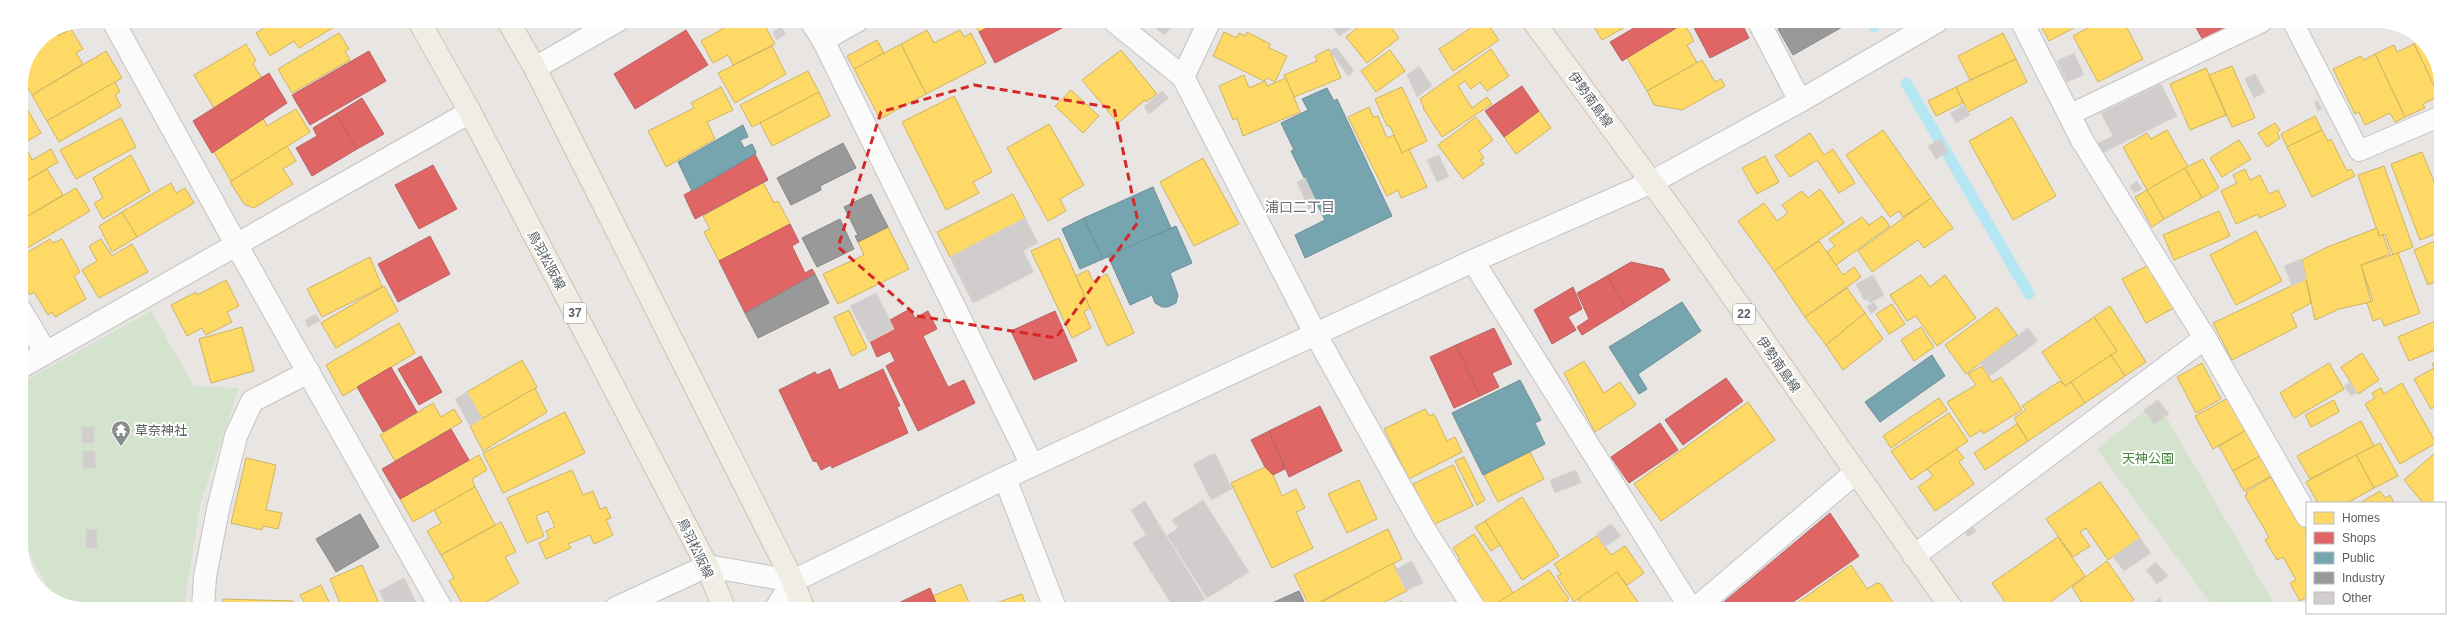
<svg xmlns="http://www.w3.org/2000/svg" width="2462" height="630" font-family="Helvetica,'Noto Sans JP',sans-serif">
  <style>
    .green { fill: #d4e3cd }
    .homes { fill: #ffd966; stroke: #cdb464 }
    .shops { fill: #e06666; stroke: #b76364 }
    .public { fill: #76a5af; stroke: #6d8f97 }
    .industry { fill: #999; stroke: #868788 }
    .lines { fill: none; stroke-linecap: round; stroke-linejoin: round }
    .stream { stroke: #b4e6f4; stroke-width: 11 }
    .building { fill: #d0cdcc; stroke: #d7d4d2 }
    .lane-casing { stroke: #c3c3c3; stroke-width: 22 }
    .street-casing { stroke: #c3c3c3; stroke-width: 24 }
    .secondary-casing { stroke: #c3c3c3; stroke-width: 24 }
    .primary-casing { stroke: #d0c0b0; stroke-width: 24 }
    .lane { stroke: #fcfbfb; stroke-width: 20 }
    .street { stroke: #fcfbfb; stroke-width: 22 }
    .secondary { stroke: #fcfbfb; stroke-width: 22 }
    .primary { stroke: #f0ede5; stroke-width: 22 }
    .marked { fill: none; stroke: #d62828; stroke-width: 3; stroke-dasharray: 8 5; stroke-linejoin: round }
    .labels { text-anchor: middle; stroke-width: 4; stroke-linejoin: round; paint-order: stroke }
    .shield { fill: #fff; stroke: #8a8e90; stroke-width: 1 }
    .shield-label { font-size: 12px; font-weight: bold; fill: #585d60 }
    .street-label { font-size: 13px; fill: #585d60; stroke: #fff }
    .poi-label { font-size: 13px; fill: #585d60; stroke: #fff; text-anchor: start }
    .park-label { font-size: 13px; fill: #428136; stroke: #fff }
    .neighbourhood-label { font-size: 14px; fill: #696f72; stroke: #fff }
  </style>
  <rect width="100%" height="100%" fill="#e8e5e2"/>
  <!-- green -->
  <g class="green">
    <path d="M151 311 194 386 239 388 200 505 184 608H73L53 597 22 540 21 383Z"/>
    <path d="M2157 401 2277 609H2215L2097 449Z"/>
  </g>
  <!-- homes -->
  <g class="homes">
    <path d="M276 21H340L341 23 299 48 294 41 270 56 256 33Z"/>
    <path d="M736 21H762L775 44 733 65 728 55 713 63 701 41Z"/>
    <path d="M973 21 999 22 979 32Z"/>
    <path d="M1365 22H1387L1399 38 1367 63 1346 37Z"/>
    <path d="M1480 22H1486L1499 40 1453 71 1439 49Z"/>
    <path d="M1591 22H1634L1602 40Z"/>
    <path d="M2039 22H2085L2049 41Z"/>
    <path d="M2099 22H2124L2143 59 2098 82 2073 36Z"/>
    <path d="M1684 23 1694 41 1687 45 1697 63 1647 91 1627 58Z"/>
    <path d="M77 24 58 36 56 33Z"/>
    <path d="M71 29 83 49 76 53 83 64 32 95 23 80 40 40 56 33 58 36Z"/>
    <path d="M927 30 934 43 960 30 964 37 971 33 986 63 926 94 901 44Z"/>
    <path d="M1224 32 1237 38 1239 33 1246 36 1247 32 1270 44 1269 48 1287 56 1275 82 1267 78 1264 81 1213 56Z"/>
    <path d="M339 33 349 49 345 51 350 60 292 93 278 69Z"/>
    <path d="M2003 33 2016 59 1970 80 1958 56Z"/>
    <path d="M877 40 884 53 854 69 847 56Z"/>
    <path d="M2421 40 2425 43 2441 81 2439 96 2414 44Z"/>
    <path d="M246 44 256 61 253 64 262 78 214 108 194 75Z"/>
    <path d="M901 44 926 94 880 119 854 69Z"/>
    <path d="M2414 44 2439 96 2423 104 2425 108 2405 117 2375 54 2394 45 2397 52Z"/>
    <path d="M772 46 786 74 735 103 718 73Z"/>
    <path d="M1329 49 1341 78 1294 97 1284 75 1317 61 1315 56Z"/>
    <path d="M1491 49 1509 76 1487 91 1480 82 1471 89 1465 81 1458 86 1472 108 1487 97 1492 104 1442 137 1423 108 1424 107 1420 99Z"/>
    <path d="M1121 50 1157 94 1146 102 1145 100 1118 123 1082 80Z"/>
    <path d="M1390 50 1405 71 1376 92 1361 71Z"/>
    <path d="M106 51 122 78 47 121 32 95Z"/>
    <path d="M2375 54 2405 117 2395 122 2390 113 2365 125 2359 112 2355 114 2333 69 2361 56 2364 60Z"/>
    <path d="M2016 59 2027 82 1968 112 1956 87Z"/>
    <path d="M1702 60 1715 82 1721 79 1725 86 1682 110 1654 105 1647 91Z"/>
    <path d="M2232 66 2255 118 2232 127 2209 75Z"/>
    <path d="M2206 68 2226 115 2190 130 2170 84Z"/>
    <path d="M808 71 819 92 752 127 740 105Z"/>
    <path d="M1244 75 1249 88 1265 81 1267 86 1286 78 1300 112 1243 136 1237 118 1233 120 1219 86Z"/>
    <path d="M115 82 120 92 115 95 121 106 59 142 47 121Z"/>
    <path d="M721 87 733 110 707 122 715 139 666 167 648 131 694 108 691 103Z"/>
    <path d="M1402 87 1427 141 1402 153 1390 126H1387L1375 99Z"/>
    <path d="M1956 87 1963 103 1936 116 1928 101Z"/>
    <path d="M1071 90 1099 116 1083 133 1055 106Z"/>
    <path d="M819 92 830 116 772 146 760 123Z"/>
    <path d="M954 96 992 172 973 182 979 193 946 210 902 122Z"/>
    <path d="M1369 107 1373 117 1378 116 1387 138 1394 135 1402 153 1409 149 1427 187 1401 198 1398 190 1387 196 1348 117Z"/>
    <path d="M27 109 41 133 21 145V113Z"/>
    <path d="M296 109 310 132 231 181 214 152 263 118 267 126Z"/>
    <path d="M1539 111 1551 128 1516 154 1504 137Z"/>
    <path d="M2315 116 2322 130 2287 147 2281 134Z"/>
    <path d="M1476 117 1493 140 1479 151 1484 158 1480 160 1484 164 1463 179 1438 145Z"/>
    <path d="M2012 117 2056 196 2013 220 1969 141Z"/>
    <path d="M121 118 136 147 76 179 60 150Z"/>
    <path d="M2275 123 2280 130 2277 133 2280 138 2267 147 2258 133Z"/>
    <path d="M1049 124 1084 185 1060 199 1066 211 1048 221 1007 148Z"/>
    <path d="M1883 130 1931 198 1903 217 1899 211 1890 217 1846 155Z"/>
    <path d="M2167 130 2188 167 2147 190 2123 147 2147 133 2151 139Z"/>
    <path d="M2322 130 2328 141 2331 139 2347 171 2351 169 2355 176 2312 197 2287 147Z"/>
    <path d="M1810 133 1824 155 1833 149 1855 183 1839 193 1817 160 1790 177 1775 156Z"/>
    <path d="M2239 140 2251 159 2222 177 2210 158Z"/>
    <path d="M24 144 32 160 51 149 58 162 21 184V145Z"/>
    <path d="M287 146 296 161 283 169 293 184 254 208 244 204 230 182Z"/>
    <path d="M2422 152 2441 199 2440 232 2420 240 2391 164Z"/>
    <path d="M131 155 150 191 103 219 94 203 103 198 93 178Z"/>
    <path d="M1765 156 1779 182 1757 194 1742 168Z"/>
    <path d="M1203 158 1239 224 1194 246 1160 182Z"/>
    <path d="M2203 159 2219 188 2202 198 2185 168Z"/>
    <path d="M2384 166 2413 247 2393 255 2385 234 2379 236 2358 175Z"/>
    <path d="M2185 168 2202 198 2164 219 2147 190Z"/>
    <path d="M47 169 63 195 21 220V184Z"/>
    <path d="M2245 169 2250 180 2260 175 2269 194 2278 190 2286 206 2259 218 2258 214 2236 224 2221 191 2237 183 2233 175Z"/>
    <path d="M763 182 774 203 778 201 790 224 719 261 704 232 710 229 703 216Z"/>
    <path d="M171 183 176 193 185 188 194 203 137 237 122 212Z"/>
    <path d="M76 188 90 211 24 250 21 245V220Z"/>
    <path d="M1820 189 1844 223 1774 271 1738 221 1764 203 1777 221 1788 213 1782 205 1802 191 1808 198Z"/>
    <path d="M2147 190 2164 219 2152 227 2135 197Z"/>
    <path d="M1013 194 1025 218 950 257 937 232Z"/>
    <path d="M1931 198 1953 228 1924 248 1918 240 1872 272 1858 251Z"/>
    <path d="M2219 211 2230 236 2174 260 2163 235Z"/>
    <path d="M122 212 137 237 112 252 99 226Z"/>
    <path d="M1882 216 1890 226 1836 265 1827 252 1835 246 1829 239 1862 217 1869 225Z"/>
    <path d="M888 227 909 269 838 304 823 274 864 255 858 242Z"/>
    <path d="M2377 228 2379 236 2383 235 2390 254 2361 265 2371 302 2339 309 2315 320 2302 260 2325 248Z"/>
    <path d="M2256 231 2282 281 2236 305 2210 255Z"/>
    <path d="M1059 238 1090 308 1084 312 1091 328 1072 338 1031 251Z"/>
    <path d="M50 239 53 243 62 239 80 272 74 276 86 299 55 317 52 312 48 315 34 292 30 295 21 278V256Z"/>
    <path d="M101 239 112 256 132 244 148 272 99 298 82 270 97 261 89 246Z"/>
    <path d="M2440 239V298L2434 282 2428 285 2414 250Z"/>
    <path d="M1819 241 1843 275 1854 267 1861 277 1805 317 1774 271Z"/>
    <path d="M2398 253 2420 313 2384 326 2381 318 2373 321 2367 303 2373 301 2361 265Z"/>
    <path d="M370 257 382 287 322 317 307 289Z"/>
    <path d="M2150 264 2174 308 2146 323 2122 279Z"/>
    <path d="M1088 270 1093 281 1107 274 1134 333 1107 346 1076 276Z"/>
    <path d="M1921 275 1930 287 1945 275 1976 318 1937 346 1916 316 1907 321 1890 295Z"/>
    <path d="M2306 279 2311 303 2291 314 2297 327 2232 360 2213 323Z"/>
    <path d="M226 280 239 306 227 312 232 322 206 335 202 328 187 336 171 305 196 292 197 295Z"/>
    <path d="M384 286 398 311 336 348 321 323Z"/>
    <path d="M1847 288 1865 313 1826 345 1805 317Z"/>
    <path d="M1892 304 1905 324 1889 334 1876 314Z"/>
    <path d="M2110 306 2146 362 2125 376 2111 355 2117 351 2094 317Z"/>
    <path d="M1997 307 2017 335 1966 374 1945 345Z"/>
    <path d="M849 310 867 348 852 356 834 317Z"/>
    <path d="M1865 313 1883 339 1843 370 1826 345Z"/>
    <path d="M2094 317 2117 351 2065 386 2042 352Z"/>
    <path d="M2440 319V348L2409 361 2398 337Z"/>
    <path d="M399 323 415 353 343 396 326 365Z"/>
    <path d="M242 327 254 371 211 383 199 339Z"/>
    <path d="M1921 327 1934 347 1914 361 1901 340Z"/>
    <path d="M2362 353 2379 380 2358 394 2341 367Z"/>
    <path d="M2111 355 2125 376 2085 403 2071 382Z"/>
    <path d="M2440 359V404L2431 409 2414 379 2434 368 2432 364Z"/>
    <path d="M522 360 537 387 482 419 467 392Z"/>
    <path d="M1584 361 1604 393 1620 382 1636 405 1595 432 1564 373Z"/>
    <path d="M2202 363 2221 399 2196 413 2177 377Z"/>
    <path d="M2329 363 2344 389 2294 418 2280 393Z"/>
    <path d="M1982 366 1992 382 2001 377 2022 410 1983 434 1982 430 1970 437 1947 402 1976 385 1968 374Z"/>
    <path d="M2060 381 2065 386 2071 382 2085 403 2028 441 2014 418 2026 410 2022 406Z"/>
    <path d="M2402 383 2436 443 2400 464 2365 404 2375 398 2372 393 2381 388 2384 394Z"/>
    <path d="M535 388 547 412 483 451 470 426Z"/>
    <path d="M1939 398 1947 410 1891 448 1883 436Z"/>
    <path d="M2228 398 2246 430 2213 449 2195 416Z"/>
    <path d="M2334 400 2339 412 2311 427 2305 415Z"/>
    <path d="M1748 402 1775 440 1661 521 1634 484Z"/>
    <path d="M433 403 441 417 454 409 462 422 395 461 380 435Z"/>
    <path d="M1425 409 1429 416 1434 414 1447 441 1455 437 1462 452 1409 479 1384 429Z"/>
    <path d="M565 412 585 453 503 493 483 453Z"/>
    <path d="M1949 413 1968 441 1911 480 1891 451Z"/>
    <path d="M2361 421 2374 446 2310 479 2297 456Z"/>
    <path d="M2017 424 2028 441 1985 470 1974 453Z"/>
    <path d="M2245 431 2260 456 2233 471 2219 446Z"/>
    <path d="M2380 443 2398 476 2374 488 2356 455Z"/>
    <path d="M1957 449 1964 458 1959 462 1974 484 1935 511 1918 487 1933 476 1927 469Z"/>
    <path d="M1530 452 1544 479 1498 502 1484 475Z"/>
    <path d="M2436 452 2440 457V503H2423L2404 480Z"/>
    <path d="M479 455 487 470 472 479 475 487 413 522 400 499Z"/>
    <path d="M2356 455 2374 488 2347 503H2318L2306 482Z"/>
    <path d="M2260 456 2271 476 2244 491 2233 471Z"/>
    <path d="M1464 457 1485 500 1477 505 1455 461Z"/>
    <path d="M246 458 276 465 266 510 282 513 278 529 263 526 262 530 231 523Z"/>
    <path d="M1453 465 1473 506 1433 525 1413 484Z"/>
    <path d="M1265 467 1273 475 1282 496 1296 489 1305 508 1296 512 1313 548 1272 568 1231 483Z"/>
    <path d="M572 470 583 495 593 491 600 509 606 507 611 518 606 520 613 535 594 544 590 535 568 544 571 548 546 559 539 543 549 538 546 531 555 527 548 511 536 516 544 536 527 543 507 498Z"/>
    <path d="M2271 477 2276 486 2279 484 2307 531V597L2300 601 2290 583 2296 580 2283 557 2277 560 2265 540 2269 537 2245 496 2247 495 2246 492Z"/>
    <path d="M1359 480 1377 519 1347 533 1328 494Z"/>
    <path d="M2100 482 2140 538 2108 560 2086 528 2080 532 2090 546 2073 557 2046 519Z"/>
    <path d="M475 487 495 525 441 555 427 531 441 523 434 510Z"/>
    <path d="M2380 491 2385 498 2390 495 2394 503H2360Z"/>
    <path d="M1522 497 1559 556 1522 580 1485 521Z"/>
    <path d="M1485 521 1500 545 1491 551 1475 527Z"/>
    <path d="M501 522 516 552 505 557 519 583 476 608H465L449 581 454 578 441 555Z"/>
    <path d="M1388 529 1402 559 1310 607 1294 575Z"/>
    <path d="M1474 534 1514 594 1489 609H1487L1455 562 1460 559 1453 548Z"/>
    <path d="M1597 536 1611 555 1625 546 1644 573 1627 585 1617 572 1574 602 1557 576 1561 574 1554 564Z"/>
    <path d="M2058 537 2085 576 2041 609H2010L1992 583Z"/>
    <path d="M2107 561 2134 600 2121 609H2086L2072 587Z"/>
    <path d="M1393 563 1407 591 1372 608H1311Z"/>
    <path d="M362 565 381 608H342L330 579Z"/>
    <path d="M1851 565 1867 589 1877 583 1881 584 1895 606 1890 609H1788Z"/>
    <path d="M1549 570 1569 599 1555 609H1496L1494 605Z"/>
    <path d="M1617 572 1643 609H1584L1578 599Z"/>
    <path d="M961 584 971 608H938L933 596Z"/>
    <path d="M321 585 332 608H299L298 606 304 602 300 595Z"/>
    <path d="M1022 594 1027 608H982Z"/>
    <path d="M223 599 293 601V608H223Z"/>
    <path d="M1401 601 1406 608H1389Z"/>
    <path d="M1571 604 1574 609H1565Z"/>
  </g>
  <!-- shops -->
  <g class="shops">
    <path d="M999 22H1061L1064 27 995 63 979 32Z"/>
    <path d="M1644 22H1686L1622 61 1610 42Z"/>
    <path d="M1691 22H1741L1749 38 1710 58Z"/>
    <path d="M2193 22H2240L2204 42Z"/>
    <path d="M686 30 708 65 635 109 614 74Z"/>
    <path d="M369 51 386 81 310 125 292 95Z"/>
    <path d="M269 73 287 103 212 153 193 121Z"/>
    <path d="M1522 86 1539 111 1504 137 1485 111Z"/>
    <path d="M362 98 384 134 357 149 336 114Z"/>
    <path d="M336 114 357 149 312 176 296 148 317 136 313 128Z"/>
    <path d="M755 154 768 180 695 219 684 195Z"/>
    <path d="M433 165 457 209 419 229 395 185Z"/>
    <path d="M790 224 799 242 792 246 805 273 812 269 815 274 745 313 719 261Z"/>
    <path d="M430 236 450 274 398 302 378 264Z"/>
    <path d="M1631 262 1663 269 1670 280 1626 308 1607 276Z"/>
    <path d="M1607 276 1626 308 1582 335 1577 327 1589 319 1577 293Z"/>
    <path d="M1573 287 1582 309 1568 317 1576 330 1552 344 1534 310Z"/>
    <path d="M910 309 915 318 928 311 937 329 923 336 948 387 964 380 975 403 918 431 886 366 895 361 890 351 877 357 870 341 894 329 890 320Z"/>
    <path d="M1055 311 1077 361 1034 380 1011 331Z"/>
    <path d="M1494 328 1512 364 1492 373 1499 387 1480 396 1456 345Z"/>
    <path d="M1456 345 1480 396 1454 408 1430 357Z"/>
    <path d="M421 356 442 392 419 405 398 369Z"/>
    <path d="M391 367 417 412 383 432 357 387Z"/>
    <path d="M830 369 839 390 883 369 900 406 897 407 908 433 832 468 831 465 821 470 817 462 813 461 779 390 815 372 817 375Z"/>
    <path d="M1726 378 1743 401 1683 445 1665 420Z"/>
    <path d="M1320 406 1342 451 1289 477 1269 431Z"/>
    <path d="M1660 423 1678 450 1629 483 1611 457Z"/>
    <path d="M451 429 469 460 400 499 382 469Z"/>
    <path d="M1269 431 1285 469 1273 475 1265 467 1251 440Z"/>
    <path d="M1830 513 1859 556 1783 609H1719V606Z"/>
    <path d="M930 588 938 608H888Z"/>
  </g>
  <!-- public -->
  <g class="public">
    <path d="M1327 88 1334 101 1337 99 1392 216 1305 258 1295 235 1325 220 1291 151 1294 150 1281 123 1308 110 1302 99Z"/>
    <path d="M743 125 748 137 740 140 744 148 752 144 756 152 755 154 692 191 678 162Z"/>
    <path d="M1153 187 1171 228 1103 259 1084 218Z"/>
    <path d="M1084 218 1103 259 1080 269 1062 229Z"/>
    <path d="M1176 226 1192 263 1170 273 1178 295 1176 303 1168 307H1162L1155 303 1152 295 1130 305 1108 256Z"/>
    <path d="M1682 302 1701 331 1638 374 1647 389 1639 394 1609 347Z"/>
    <path d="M1932 355 1945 376 1880 422 1865 402Z"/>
    <path d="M1520 380 1541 420 1535 423 1545 444 1483 475 1452 413Z"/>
  </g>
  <!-- industry -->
  <g class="industry">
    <path d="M1790 22H1842L1844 26 1793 55 1778 29Z"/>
    <path d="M843 143 856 168 820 186 821 190 791 205 777 178Z"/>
    <path d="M871 194 888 227 858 242 855 236 858 235 844 207Z"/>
    <path d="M840 219 854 249 817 267 802 238Z"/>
    <path d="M815 274 829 303 758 338 745 313Z"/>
    <path d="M360 514 379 547 336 572 316 539Z"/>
    <path d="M1299 591 1307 608H1261Z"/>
  </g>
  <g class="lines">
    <!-- stream -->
    <g class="stream">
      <path d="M1871 22 1874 27"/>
      <path d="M1906 83 2029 294"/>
    </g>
  </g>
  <!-- building -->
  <g class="building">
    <path d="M1148 22H1176L1164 35Z"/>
    <path d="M1330 22H1350L1353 27 1339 36Z"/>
    <path d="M781 27 786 34 777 40 773 32Z"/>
    <path d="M1336 47 1354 71 1348 76 1330 51Z"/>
    <path d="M2074 53 2084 75 2067 82 2057 61Z"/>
    <path d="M1419 66 1432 86 1417 97 1407 75Z"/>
    <path d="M2255 74 2265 92 2254 98 2245 79Z"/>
    <path d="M2161 84 2177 116 2102 153 2098 143 2113 136 2101 113Z"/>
    <path d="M1162 91 1169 98 1149 114 1144 107Z"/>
    <path d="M2317 100 2322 109 2318 111 2314 103Z"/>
    <path d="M1964 105 1970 115 1956 123 1950 113Z"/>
    <path d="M1941 139 1948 152 1936 159 1928 146Z"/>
    <path d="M1439 155 1449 177 1437 182 1427 160Z"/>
    <path d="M1305 178 1317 204 1309 209 1297 182Z"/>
    <path d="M2137 181 2142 189 2134 193 2130 186Z"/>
    <path d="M1025 218 1038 243 1023 251 1034 272 973 303 950 257Z"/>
    <path d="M2301 259 2306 279 2292 286 2284 266Z"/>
    <path d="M1873 275 1884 295 1870 303 1867 299 1864 300 1856 284Z"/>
    <path d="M876 293 894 329 869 342 850 306Z"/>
    <path d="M1874 302 1878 308 1871 314 1867 306Z"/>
    <path d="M316 314 320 321 308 327 305 320Z"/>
    <path d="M2028 328 2038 341 1990 376 1980 363Z"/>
    <path d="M2350 382 2357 392 2351 396 2344 386Z"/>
    <path d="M467 392 482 419 470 426 455 399Z"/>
    <path d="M2158 400 2169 414 2154 424 2144 410Z"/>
    <rect x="82" y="427" width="12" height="16"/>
    <path d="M83 451H95L96 468H83Z"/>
    <path d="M1215 453 1232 489 1211 500 1193 464Z"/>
    <path d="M1576 470 1581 483 1555 493 1550 480Z"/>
    <path d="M1203 500 1249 572 1207 598 1167 535 1178 528 1172 520Z"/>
    <path d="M1145 501 1160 526 1146 535 1131 510Z"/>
    <path d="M1611 524 1621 536 1605 547 1596 534Z"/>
    <path d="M1160 526 1205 599 1191 608H1174L1133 543Z"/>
    <path d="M1972 526 1976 531 1968 537 1964 532Z"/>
    <path d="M86 529 97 530V548H86Z"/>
    <path d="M2140 538 2151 553 2124 571 2113 557Z"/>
    <path d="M1412 561 1423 583 1406 591 1396 569Z"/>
    <path d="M2156 562 2168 576 2157 584 2146 570Z"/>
    <path d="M404 578 417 604 408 608H388L379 591Z"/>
    <path d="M2160 598 2167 609H2148L2146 607Z"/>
  </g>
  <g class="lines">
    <!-- lane casing -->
    <g class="lane-casing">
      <g id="lane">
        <path d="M2293 22 2359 151 2441 116"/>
        <path d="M2069 115 2262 22"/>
      </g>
    </g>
    <!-- street casing -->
    <g class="street-casing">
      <g id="street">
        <path d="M113 21 236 244 441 608"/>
        <path d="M811 21 823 40 857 21"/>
        <path d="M1115 22 1183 77 1316 335 1424 529 1474 608"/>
        <path d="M1759 22 1800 101"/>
        <path d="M2022 22 2082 140 2205 338 2307 516"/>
        <path d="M823 40 1032 465"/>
        <path d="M535 68 617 21"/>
        <path d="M1183 77 1209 22"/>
        <path d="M1473 261 1691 609"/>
        <path d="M21 311 46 353"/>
        <path d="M21 367 470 112"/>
        <path d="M1005 478 1055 608"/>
        <path d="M1914 556 2205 338"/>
        <path d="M203 608 205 577 218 509 236 436 252 401 309 372"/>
        <path d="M1695 609 1855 473"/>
      </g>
    </g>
    <!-- secondary casing -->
    <g class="secondary-casing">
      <g id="secondary">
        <path d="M616 608 707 566 793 581"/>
        <path d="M776 608 793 581 1005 478 1473 261 1652 182 1800 101 1936 22"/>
      </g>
    </g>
    <!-- primary casing -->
    <g class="primary-casing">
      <g id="primary">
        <path d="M419 21 470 112 707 566 724 608"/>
        <path d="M508 21 535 68 793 581 803 608"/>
        <path d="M1534 22 1674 213 1952 609"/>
      </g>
    </g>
    <!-- lane -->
    <use href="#lane" class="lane"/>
    <!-- street -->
    <use href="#street" class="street"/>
    <!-- secondary -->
    <use href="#secondary" class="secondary"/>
    <!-- primary -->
    <use href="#primary" class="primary"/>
  </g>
  <!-- marked area -->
  <path class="marked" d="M974 85 1114 108 1138 222 1056 338 917 316 838 247 881 112Z"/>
  <!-- icons -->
  <defs>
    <g id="temple-pin" transform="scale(1)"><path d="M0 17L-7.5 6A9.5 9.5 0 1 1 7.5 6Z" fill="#8a8d8e" stroke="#fff"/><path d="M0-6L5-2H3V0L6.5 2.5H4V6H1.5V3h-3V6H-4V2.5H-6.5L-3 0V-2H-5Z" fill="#fff"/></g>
  </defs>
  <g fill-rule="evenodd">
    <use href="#temple-pin" x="121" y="430"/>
  </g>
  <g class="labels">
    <!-- shield labels -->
    <g class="shield">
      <rect x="564" y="303" width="22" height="20" rx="3"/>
      <rect x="1733" y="304" width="22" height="20" rx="3"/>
    </g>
    <g class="shield-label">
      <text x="575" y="317">37</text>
      <text x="1744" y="318">22</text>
    </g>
    <!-- street labels -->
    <g class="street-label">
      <text transform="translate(1591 99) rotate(54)" y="5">伊勢南島線</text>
      <text transform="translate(547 260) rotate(62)" y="5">鳥羽松阪線</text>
      <text transform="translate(1779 364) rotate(55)" y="5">伊勢南島線</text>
      <text transform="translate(696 548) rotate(64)" y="5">鳥羽松阪線</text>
    </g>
    <!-- poi labels -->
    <g class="poi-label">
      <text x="135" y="435">草奈神社</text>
    </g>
    <!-- park labels -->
    <g class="park-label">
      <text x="2148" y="463">天神公園</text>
    </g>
    <!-- neighbourhood labels -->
    <g class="neighbourhood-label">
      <text x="1300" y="212">浦口二丁目</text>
    </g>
  </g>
  <!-- crop -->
  <path d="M0 0H2462V630H0ZM85 28H2377A57 57 0 0 1 2434 85V545A57 57 0 0 1 2377 602H85A57 57 0 0 1 28 545V85A57 57 0 0 1 85 28Z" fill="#fff" fill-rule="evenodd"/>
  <!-- legend -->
  <rect x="2306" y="502" width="140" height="112" fill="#ffffff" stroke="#bcbebf"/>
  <rect x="2314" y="512" width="20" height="12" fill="#ffd966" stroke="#bcbebf"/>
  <text x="2342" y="522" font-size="12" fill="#585d60">Homes</text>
  <rect x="2314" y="532" width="20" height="12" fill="#e06666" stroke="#bcbebf"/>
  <text x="2342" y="542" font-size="12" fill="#585d60">Shops</text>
  <rect x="2314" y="552" width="20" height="12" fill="#76a5af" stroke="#bcbebf"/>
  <text x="2342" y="562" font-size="12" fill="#585d60">Public</text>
  <rect x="2314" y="572" width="20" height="12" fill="#999999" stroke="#bcbebf"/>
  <text x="2342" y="582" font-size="12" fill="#585d60">Industry</text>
  <rect x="2314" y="592" width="20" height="12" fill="#d0cdcc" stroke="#bcbebf"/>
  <text x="2342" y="602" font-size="12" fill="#585d60">Other</text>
</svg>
